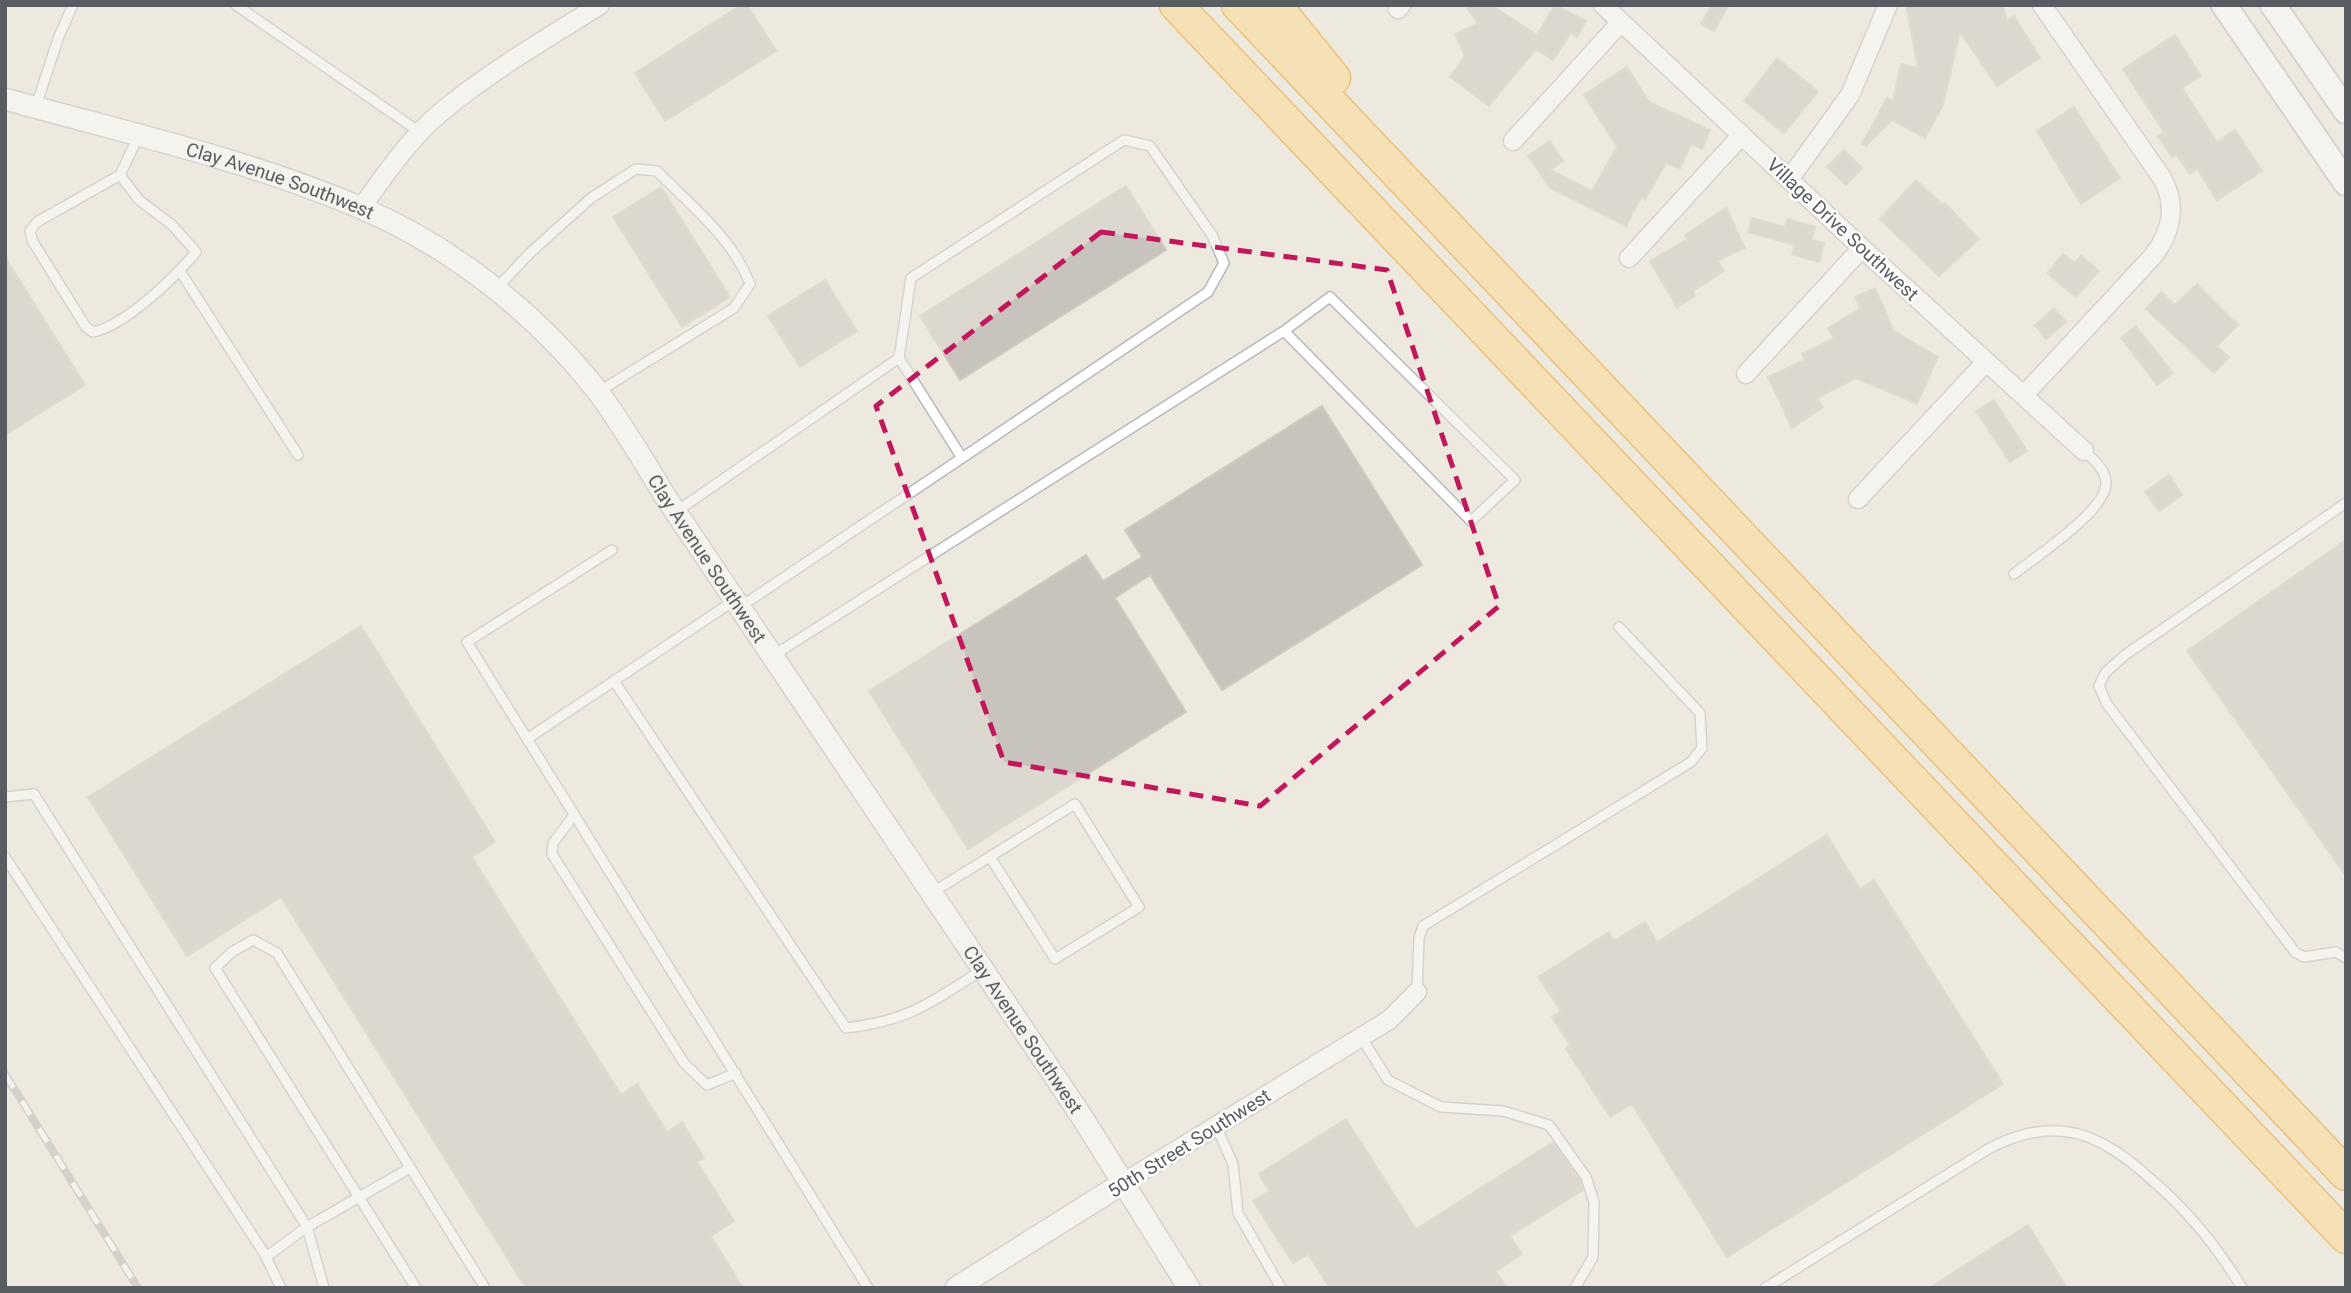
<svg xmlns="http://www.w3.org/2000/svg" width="2351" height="1293" font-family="Roboto,sans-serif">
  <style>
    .building { fill: #c8c3bc; stroke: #d2cabd; stroke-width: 2 }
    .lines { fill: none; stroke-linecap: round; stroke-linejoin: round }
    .service-casing { stroke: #b5b9be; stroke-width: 12 }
    .minor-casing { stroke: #b5b9be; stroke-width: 21 }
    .tertiary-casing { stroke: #b5b9be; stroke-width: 24 }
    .secondary-casing { stroke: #b5bac0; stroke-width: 28 }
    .motorway-casing { stroke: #ec9200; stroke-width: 35 }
    .service { stroke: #fff; stroke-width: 9 }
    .minor { stroke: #fff; stroke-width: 18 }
    .tertiary { stroke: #fff; stroke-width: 21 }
    .secondary { stroke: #fff; stroke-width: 24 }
    .motorway { stroke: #ffd784; stroke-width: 32 }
    .rail-casing { stroke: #b2b3b3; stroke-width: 8 }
    .rail { stroke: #fff; stroke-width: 5; stroke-dasharray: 16; stroke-linecap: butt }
    .marked { fill: none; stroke: #c2185b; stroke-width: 5; stroke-dasharray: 14 9; stroke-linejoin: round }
    .labels { text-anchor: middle; stroke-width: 5; stroke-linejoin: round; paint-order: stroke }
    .street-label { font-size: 19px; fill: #585d62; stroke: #fff }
  </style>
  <rect width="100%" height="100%" fill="#ede9df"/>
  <!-- building -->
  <g class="building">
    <path d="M741 5H747L776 51 665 121 635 73Z"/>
    <path d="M1465 5H1491L1537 35 1555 5 1586 21 1577 37 1571 33 1553 60 1536 49 1489 106 1450 77 1465 56 1455 34 1478 24Z"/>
    <path d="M1712 5H1729L1714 31 1701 24Z"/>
    <path d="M1906 5H2002L2007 21 2014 16 2040 58 1997 86 1960 32 1943 105 1925 138 1892 120 1866 146 1862 144 1887 98 1893 101 1901 64 1918 68Z"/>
    <path d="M2175 35 2201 76 2182 88 2217 142 2235 130 2262 171 2217 200 2197 169 2190 174 2176 154 2172 157 2158 136 2164 132 2123 69Z"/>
    <path d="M1777 58 1818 92 1784 133 1744 101Z"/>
    <path d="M1627 67 1649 102 1710 130 1702 149 1691 144 1680 169 1666 163 1645 200 1641 197 1626 226 1550 188 1528 156 1550 141 1563 161 1550 170 1592 191 1617 147 1584 95Z"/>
    <path d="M2074 107 2120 178 2081 204 2037 131Z"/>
    <path d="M1844 150 1862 168 1846 185 1827 167Z"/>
    <path d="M1916 180 1943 205 1945 203 1979 239 1939 276 1880 219Z"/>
    <path d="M1126 186 1166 250 960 380 920 316Z"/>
    <path d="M661 187 730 297 682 327 613 217Z"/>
    <path d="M1726 208 1745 248 1717 261 1724 271 1693 291 1695 296 1677 307 1650 261 1688 239 1685 235Z"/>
    <path d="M1752 218 1785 227 1787 219 1815 227 1811 240 1824 243 1819 262 1792 254 1795 245 1748 232Z"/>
    <path d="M2063 254 2075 263 2081 256 2099 271 2076 297 2047 273Z"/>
    <path d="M5 257 85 385 5 435Z"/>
    <path d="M825 280 857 331 800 367 768 316Z"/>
    <path d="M2197 284 2238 325 2217 346 2229 357 2214 373 2146 309 2161 292 2175 305Z"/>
    <path d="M1875 288 1894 331 1938 357 1917 404 1856 378 1817 398 1823 407 1792 428 1768 377 1805 360 1802 354 1834 338 1828 328 1860 309 1855 297Z"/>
    <path d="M2054 308 2066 322 2046 339 2035 325Z"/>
    <path d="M2136 326 2173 373 2157 385 2121 338Z"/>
    <path d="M1994 400 2027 451 2010 462 1976 411Z"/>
    <path d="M1322 406 1422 565 1222 690 1150 575 1115 598 1186 712 968 849 869 691 1086 555 1103 581 1142 557 1125 530Z"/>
    <path d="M2169 475 2182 495 2159 511 2145 492Z"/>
    <path d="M2346 540V876L2187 651Z"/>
    <path d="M361 626 495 842 472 857 621 1095 637 1084 667 1132 682 1122 704 1158 697 1162 734 1221 711 1236 743 1288H526L281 897 187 956 88 797Z"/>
    <path d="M1827 835 1860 889 1874 880 2003 1084 1727 1257 1632 1104 1610 1117 1566 1049 1570 1045 1552 1017 1561 1011 1538 977 1609 932 1614 941 1645 922 1657 942Z"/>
    <path d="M1346 1119 1416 1229 1553 1142 1580 1180 1583 1190 1510 1236 1522 1254 1496 1271 1507 1288H1330L1308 1254 1293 1263 1253 1201 1269 1191 1259 1174Z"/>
    <path d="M2028 1225 2067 1288H1929Z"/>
  </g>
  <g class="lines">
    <!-- service casing -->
    <g class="service-casing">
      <g id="service">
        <path d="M236 5 421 133"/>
        <path d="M36 106 59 36 73 5"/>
        <path d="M120 175 139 200 172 225 196 252C174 278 126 325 93 332L86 327 33 242 30 231 37 222 120 175 138 137"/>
        <path d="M180 271 298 455"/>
        <path d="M497 288 530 253 591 198 636 169 657 171C693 208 731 236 750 284L734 308 598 392"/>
        <path d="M899 358 911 278 1124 140 1150 146 1212 235 1224 263 1208 292 962 458"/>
        <path d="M2346 503 2125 655 2105 673 2099 686 2107 704 2295 952 2304 957 2336 952 2346 958"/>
        <path d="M677 511 899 358 962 458 740 607"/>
        <path d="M612 550 467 642 868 1288"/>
        <path d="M2014 574C2035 557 2108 510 2106 482 2105 469 2093 459 2084 451"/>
        <path d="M774 655 1284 331 1471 521 1515 480 1330 297 1284 331"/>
        <path d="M614 681 846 1028C908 1021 931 1003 982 970"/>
        <path d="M527 739 735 600"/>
        <path d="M5 797 34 794 307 1227 324 1288"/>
        <path d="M574 815 553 843 552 854 684 1063 707 1085 736 1073"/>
        <path d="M5 857 264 1253 281 1288"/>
        <path d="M933 892 1075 804 1139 907 1055 959 990 857"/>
        <path d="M1417 992 1419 938 1423 926 1691 762 1702 748 1700 713 1619 627"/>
        <path d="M1361 1037 1388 1080 1441 1107 1503 1111 1549 1125 1586 1177 1594 1202 1593 1257 1575 1288"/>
        <path d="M1216 1126 1233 1164 1238 1213 1281 1288"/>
        <path d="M266 1257 307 1227 410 1168"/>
        <path d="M416 1288 215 968 232 952 253 940 277 953 485 1288"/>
        <path d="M1765 1288 1990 1148C2058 1113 2101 1134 2153 1181 2190 1213 2217 1246 2242 1288"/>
      </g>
    </g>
    <!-- minor casing -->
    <g class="minor-casing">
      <g id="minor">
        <path d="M1603 5 1862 248 2084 451"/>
        <path d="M1398 9 1401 5"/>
        <path d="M1513 141 1621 22"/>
        <path d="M1790 178 1850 95 1888 5"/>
        <path d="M361 208C385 175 409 139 440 113 489 72 546 39 600 5"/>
        <path d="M1629 258 1742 135"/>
        <path d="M1746 374 1862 248"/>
        <path d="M2024 395 2154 255C2172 230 2177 205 2162 178L2042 5"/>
        <path d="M1858 499 1986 362"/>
        <path d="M1123 1183 1389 1020 1417 992"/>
      </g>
    </g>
    <!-- tertiary casing -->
    <g class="tertiary-casing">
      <g id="tertiary">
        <path id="s1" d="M5 99C123 132 246 159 359 207 451 246 538 314 599 393 623 426 644 461 665 496L1082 1117 1189 1288"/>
        <path d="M956 1288 1123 1183"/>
      </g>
    </g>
    <!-- secondary casing -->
    <g class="secondary-casing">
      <g id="secondary">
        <path d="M2224 5 2346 183"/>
        <path d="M2273 5 2346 111"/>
      </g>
    </g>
    <!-- motorway casing -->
    <g class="motorway-casing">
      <g id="motorway">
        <path d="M1176 5 2346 1237"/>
        <path d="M1238 5 2346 1174"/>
        <path d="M1275 5 1334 78"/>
      </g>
    </g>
    <!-- service -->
    <use href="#service" class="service"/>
    <!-- minor -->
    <use href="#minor" class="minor"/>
    <!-- tertiary -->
    <use href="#tertiary" class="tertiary"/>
    <!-- secondary -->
    <use href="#secondary" class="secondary"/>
    <!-- motorway -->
    <use href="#motorway" class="motorway"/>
    <!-- rail casing -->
    <g class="rail-casing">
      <path id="rail" d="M5 1074 138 1288"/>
    </g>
    <!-- rail -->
    <use href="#rail" class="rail"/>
  </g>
  <!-- marked area -->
  <path d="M0 0H2351V1293H0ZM1101 232 1387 270 1499 606 1260 806 1004 762 876 406Z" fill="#ede9df" fill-opacity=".55" fill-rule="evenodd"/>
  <path class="marked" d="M1101 232 1387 270 1499 606 1260 806 1004 762 876 406Z"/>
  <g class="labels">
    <!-- street labels -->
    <g class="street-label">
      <text dy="7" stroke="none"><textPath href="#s1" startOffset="287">Clay Avenue Southwest</textPath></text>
      <text transform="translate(1843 229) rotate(43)" y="7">Village Drive Southwest</text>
      <text dy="7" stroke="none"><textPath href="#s1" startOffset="875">Clay Avenue Southwest</textPath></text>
      <text dy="7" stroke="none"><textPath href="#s1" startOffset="1442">Clay Avenue Southwest</textPath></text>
      <text transform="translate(1189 1143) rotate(-32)" y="7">50th Street Southwest</text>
    </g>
  </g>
  <!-- border -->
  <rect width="2351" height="1293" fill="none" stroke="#585d62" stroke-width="14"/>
</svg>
